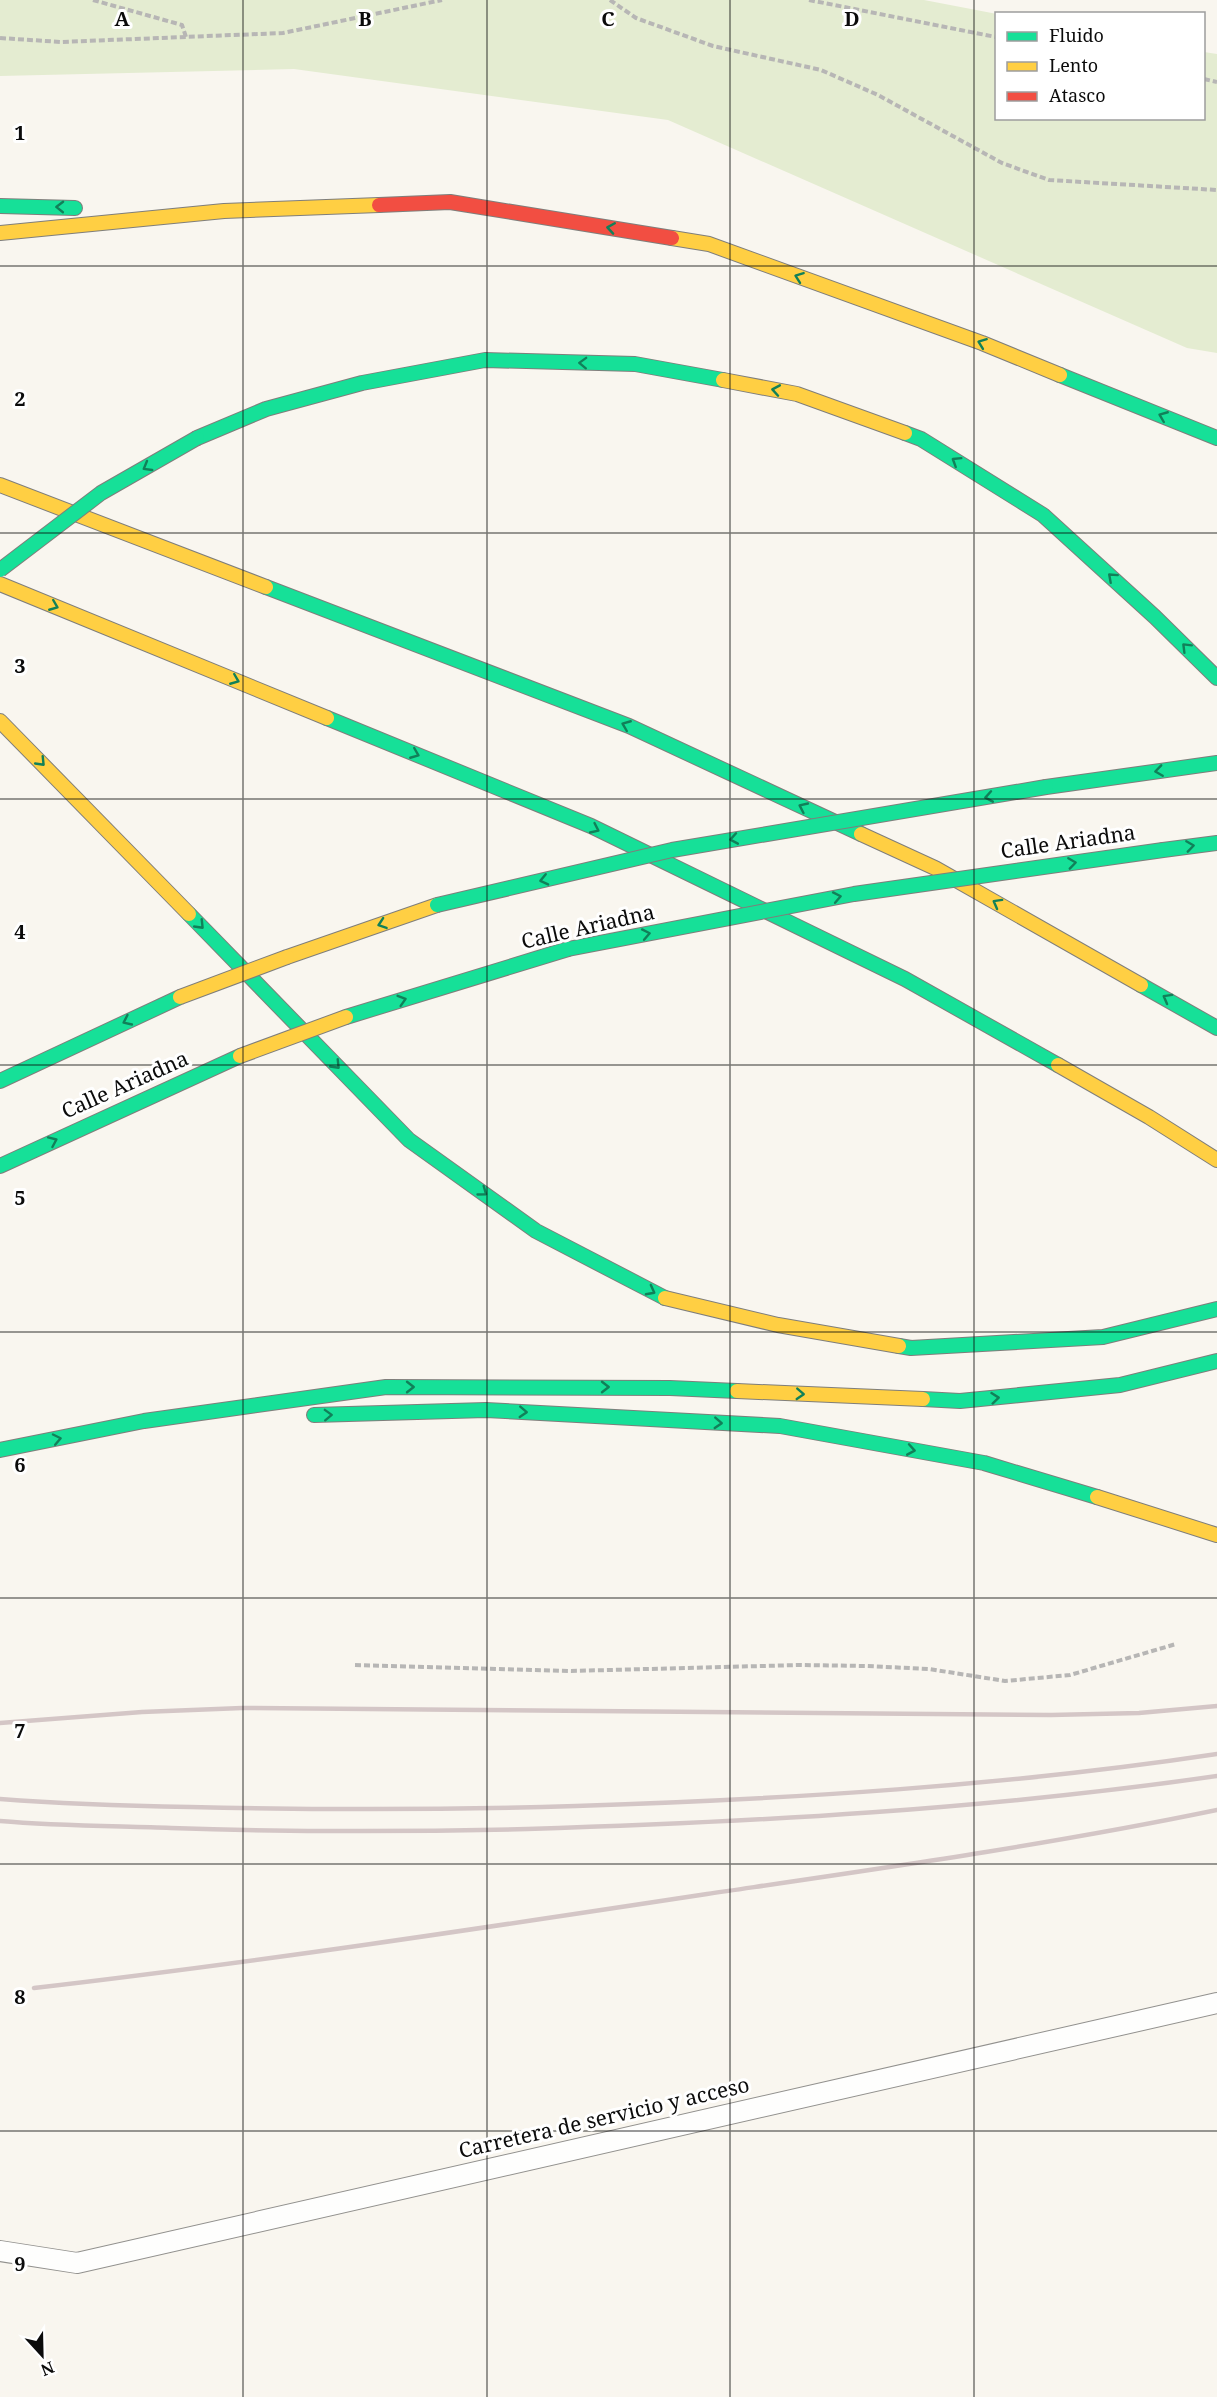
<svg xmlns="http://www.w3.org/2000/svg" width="1217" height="2397" font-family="'Noto Serif',serif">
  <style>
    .green { fill: #e4ecd1 }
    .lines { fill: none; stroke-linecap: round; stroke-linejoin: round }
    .lane-casing { stroke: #92918e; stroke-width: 22 }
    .fast-casing { stroke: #7f7e7b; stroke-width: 16 }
    .slow-casing { stroke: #7f7e7b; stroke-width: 16 }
    .jam-casing { stroke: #7f7e7b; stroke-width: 16 }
    .path { stroke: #b7b6b5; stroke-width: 4; stroke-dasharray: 6 3; stroke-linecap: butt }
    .lane { stroke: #fefefd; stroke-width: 20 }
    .fast { stroke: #16e098; stroke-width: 14 }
    .slow { stroke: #ffcf43; stroke-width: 14 }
    .jam { stroke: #f24e42; stroke-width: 14 }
    .rail { stroke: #d4c6c6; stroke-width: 4.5 }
    .fast-bridge-casing { stroke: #7f7e7b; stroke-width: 16; stroke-linecap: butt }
    .slow-bridge-casing { stroke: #7f7e7b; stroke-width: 16; stroke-linecap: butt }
    .fast-bridge { stroke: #16e098; stroke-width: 14 }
    .slow-bridge { stroke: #ffcf43; stroke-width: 14 }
    .oneway { stroke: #118059 }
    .grid { fill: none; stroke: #0b0b0b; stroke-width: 1.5; stroke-opacity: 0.55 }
    .labels { text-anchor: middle; stroke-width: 6; stroke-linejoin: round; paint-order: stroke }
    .street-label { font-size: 21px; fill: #0b0b0b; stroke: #fff }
    .grid-label { font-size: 20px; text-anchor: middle; font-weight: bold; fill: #0b0b0b; stroke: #fff; stroke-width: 6; stroke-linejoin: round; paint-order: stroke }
  </style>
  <rect width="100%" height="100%" fill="#f9f6ef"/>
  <!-- green -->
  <path class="green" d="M0 0H924L997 14 996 118H1204V52L1217 54V353L1187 348 668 120 294 69 0 76Z"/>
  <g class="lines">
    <!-- lane casing -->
    <g class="lane-casing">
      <path id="lane" d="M0 2251 77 2263 1217 2003"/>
    </g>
    <!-- fast casing -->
    <g class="fast-casing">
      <g id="fast">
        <path d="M0 206 75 208"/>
        <path d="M1060 375 1217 438"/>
        <path d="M905 433 921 439 1043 515 1155 617 1217 678"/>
        <path d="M197 438 266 409 362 383 485 360 635 364 723 380"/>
        <path d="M266 587 629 726 861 834"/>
        <path d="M327 718 591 826 905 979 1058 1065"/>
        <path d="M1046 787 1217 763"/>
        <path d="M1163 850 1217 843"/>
        <path d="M189 914 409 1140 536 1231 665 1298"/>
        <path d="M1141 985 1217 1028"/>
        <path d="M346 1017 568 949"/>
        <path d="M0 1081 180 997"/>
        <path d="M0 1166 240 1056"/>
        <path d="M899 1346 911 1348 1103 1337 1217 1309"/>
        <path d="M923 1399 960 1401 1120 1385 1217 1361"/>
        <path d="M314 1415 486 1410 780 1426 984 1463 1097 1497"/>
        <path d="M0 1450 144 1421 386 1387 670 1388 737 1391"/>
      </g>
    </g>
    <!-- slow casing -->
    <g class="slow-casing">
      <g id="slow">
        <path d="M0 233 224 211 379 205"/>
        <path d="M672 238 709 244 982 343 1060 375"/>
        <path d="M723 380 797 394 905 433"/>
        <path d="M0 485 266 587"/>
        <path d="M0 584 327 718"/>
        <path d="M0 721 189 914"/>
        <path d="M861 834 935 868 1141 985"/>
        <path d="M287 957 437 905"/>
        <path d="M1058 1065 1149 1117 1217 1160"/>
        <path d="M665 1298 778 1325 899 1346"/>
        <path d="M737 1391 923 1399"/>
        <path d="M1097 1497 1217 1535"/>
      </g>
    </g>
    <!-- jam casing -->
    <g class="jam-casing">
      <path id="jam" d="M379 205 450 202 672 238"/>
    </g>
    <!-- path -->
    <g class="path">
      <path d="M93 0 182 25 186 37"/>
      <path d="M610 0 636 18 713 46 821 70 878 95 1002 163 1049 180 1217 190"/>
      <path d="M809 0 996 37"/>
      <path d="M0 38 61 42 283 33 442 0"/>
      <path d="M1204 79 1217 82"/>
      <path d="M355 1665 571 1671 800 1665 867 1666 929 1669 1005 1681 1070 1675 1176 1644"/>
    </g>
    <!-- lane -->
    <use href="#lane" class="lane"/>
    <!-- fast -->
    <use href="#fast" class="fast"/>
    <!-- slow -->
    <use href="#slow" class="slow"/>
    <!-- jam -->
    <use href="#jam" class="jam"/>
    <!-- rail -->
    <g class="rail">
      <path d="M0 1723 142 1712 242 1708 1051 1715 1139 1713 1217 1706"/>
      <path d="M0 1799C63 1804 127 1806 190 1807 319 1810 447 1810 576 1806 790 1799 1005 1786 1217 1754"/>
      <path d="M0 1821C57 1826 114 1826 171 1828 290 1832 408 1832 527 1829 758 1822 988 1809 1217 1776"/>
      <path d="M34 1988C259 1962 483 1928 707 1894 877 1869 1048 1845 1217 1810"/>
    </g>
    <!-- fast-bridge casing -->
    <g class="fast-bridge-casing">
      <g id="fast-bridge">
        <path d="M0 570 101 493 197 438"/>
        <path d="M437 905 672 850 1046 787"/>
        <path d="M568 949 854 894 1163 850"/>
      </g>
    </g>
    <!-- slow-bridge casing -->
    <g class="slow-bridge-casing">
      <g id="slow-bridge">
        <path d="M180 997 287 957"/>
        <path d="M240 1056 346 1017"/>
      </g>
    </g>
    <!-- fast-bridge -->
    <use href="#fast-bridge" class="fast-bridge"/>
    <!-- slow-bridge -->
    <use href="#slow-bridge" class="slow-bridge"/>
  </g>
  <!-- one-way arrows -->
  <defs><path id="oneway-chevron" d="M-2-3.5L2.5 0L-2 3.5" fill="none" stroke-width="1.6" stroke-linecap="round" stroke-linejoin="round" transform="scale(1.5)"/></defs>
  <g class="oneway">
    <use href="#oneway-chevron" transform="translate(60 207) rotate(-179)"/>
    <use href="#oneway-chevron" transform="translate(611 228) rotate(-171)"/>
    <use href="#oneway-chevron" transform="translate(799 277) rotate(-160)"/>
    <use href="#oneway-chevron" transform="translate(982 343) rotate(-159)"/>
    <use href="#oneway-chevron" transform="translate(583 363) rotate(-178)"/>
    <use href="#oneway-chevron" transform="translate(776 390) rotate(-170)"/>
    <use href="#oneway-chevron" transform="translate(1163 416) rotate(-158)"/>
    <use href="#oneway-chevron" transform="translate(956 461) rotate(-148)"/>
    <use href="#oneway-chevron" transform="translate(147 467) rotate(150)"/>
    <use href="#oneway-chevron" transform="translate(1112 577) rotate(-138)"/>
    <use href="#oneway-chevron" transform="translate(54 606) rotate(22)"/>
    <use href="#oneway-chevron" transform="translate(1186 647) rotate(-135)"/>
    <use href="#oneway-chevron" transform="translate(235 680) rotate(22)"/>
    <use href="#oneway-chevron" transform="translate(626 725) rotate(-158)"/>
    <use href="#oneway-chevron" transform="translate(415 754) rotate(22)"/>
    <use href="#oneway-chevron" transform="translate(41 762) rotate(46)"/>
    <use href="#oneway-chevron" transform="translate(1159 771) rotate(172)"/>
    <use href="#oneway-chevron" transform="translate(989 797) rotate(170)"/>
    <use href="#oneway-chevron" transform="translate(803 807) rotate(-155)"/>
    <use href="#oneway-chevron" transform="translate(595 829) rotate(25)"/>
    <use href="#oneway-chevron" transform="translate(734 839) rotate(170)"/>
    <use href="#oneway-chevron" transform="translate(1190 846) rotate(-8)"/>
    <use href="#oneway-chevron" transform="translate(1072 863) rotate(-8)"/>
    <use href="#oneway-chevron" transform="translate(544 880) rotate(167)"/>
    <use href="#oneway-chevron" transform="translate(837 897) rotate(-11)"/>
    <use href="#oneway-chevron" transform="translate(997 903) rotate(-151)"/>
    <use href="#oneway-chevron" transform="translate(382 924) rotate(161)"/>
    <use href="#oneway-chevron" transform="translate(200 925) rotate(46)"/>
    <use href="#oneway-chevron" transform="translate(646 934) rotate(-11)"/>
    <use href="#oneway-chevron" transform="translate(1167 998) rotate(-151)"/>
    <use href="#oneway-chevron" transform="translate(402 1000) rotate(-17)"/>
    <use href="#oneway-chevron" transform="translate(127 1021) rotate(155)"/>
    <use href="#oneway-chevron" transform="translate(336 1065) rotate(46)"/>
    <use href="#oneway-chevron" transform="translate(53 1141) rotate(-24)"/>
    <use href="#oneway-chevron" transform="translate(483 1192) rotate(36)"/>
    <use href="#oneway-chevron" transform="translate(651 1291) rotate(28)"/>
    <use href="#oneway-chevron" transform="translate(410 1387)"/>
    <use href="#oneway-chevron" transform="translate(605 1387)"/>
    <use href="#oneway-chevron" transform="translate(800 1394) rotate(3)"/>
    <use href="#oneway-chevron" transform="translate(995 1398) rotate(-6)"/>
    <use href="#oneway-chevron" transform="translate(523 1412) rotate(3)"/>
    <use href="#oneway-chevron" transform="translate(328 1415) rotate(-2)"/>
    <use href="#oneway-chevron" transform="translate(718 1423) rotate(3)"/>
    <use href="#oneway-chevron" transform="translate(57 1439) rotate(-12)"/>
    <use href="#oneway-chevron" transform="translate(911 1450) rotate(10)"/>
  </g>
  <!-- grid -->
  <path class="grid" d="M243 0V2397M487 0V2397M730 0V2397M974 0V2397M0 266H1217M0 533H1217M0 799H1217M0 1065H1217M0 1332H1217M0 1598H1217M0 1864H1217M0 2131H1217"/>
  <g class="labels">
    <!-- street labels -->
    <g class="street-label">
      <text transform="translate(1068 842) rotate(-8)" y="7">Calle Ariadna</text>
      <text transform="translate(588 927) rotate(-13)" y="7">Calle Ariadna</text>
      <text transform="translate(125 1085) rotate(-24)" y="7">Calle Ariadna</text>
      <text transform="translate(604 2118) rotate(-13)" y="7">Carretera de servicio y acceso</text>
    </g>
  </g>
  <g class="grid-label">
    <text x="122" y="26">A</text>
    <text x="365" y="26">B</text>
    <text x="608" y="26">C</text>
    <text x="852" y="26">D</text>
    <text x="20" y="140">1</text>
    <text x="20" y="406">2</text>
    <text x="20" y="673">3</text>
    <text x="20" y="939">4</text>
    <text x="20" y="1205">5</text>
    <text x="20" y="1472">6</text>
    <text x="20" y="1738">7</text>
    <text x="20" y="2004">8</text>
    <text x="20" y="2271">9</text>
  </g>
  <!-- legend -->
  <rect x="995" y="12" width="210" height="108" fill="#ffffff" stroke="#9d9d9d" stroke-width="1.5"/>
  <rect x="1007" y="32" width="30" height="9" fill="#16e098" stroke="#9d9d9d" stroke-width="1.5"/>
  <text x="1049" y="42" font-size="18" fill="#0b0b0b">Fluido</text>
  <rect x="1007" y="62" width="30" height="9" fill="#ffcf43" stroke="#9d9d9d" stroke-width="1.5"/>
  <text x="1049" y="72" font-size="18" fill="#0b0b0b">Lento</text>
  <rect x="1007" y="92" width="30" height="9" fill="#f24e42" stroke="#9d9d9d" stroke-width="1.5"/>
  <text x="1049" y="102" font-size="18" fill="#0b0b0b">Atasco</text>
  <!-- north arrow -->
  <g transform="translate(42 2355) rotate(158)" stroke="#ffffff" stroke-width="4.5" paint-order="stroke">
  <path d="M0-4.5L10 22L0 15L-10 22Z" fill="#0b0b0b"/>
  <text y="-9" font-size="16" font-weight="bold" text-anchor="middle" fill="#0b0b0b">N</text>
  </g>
</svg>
